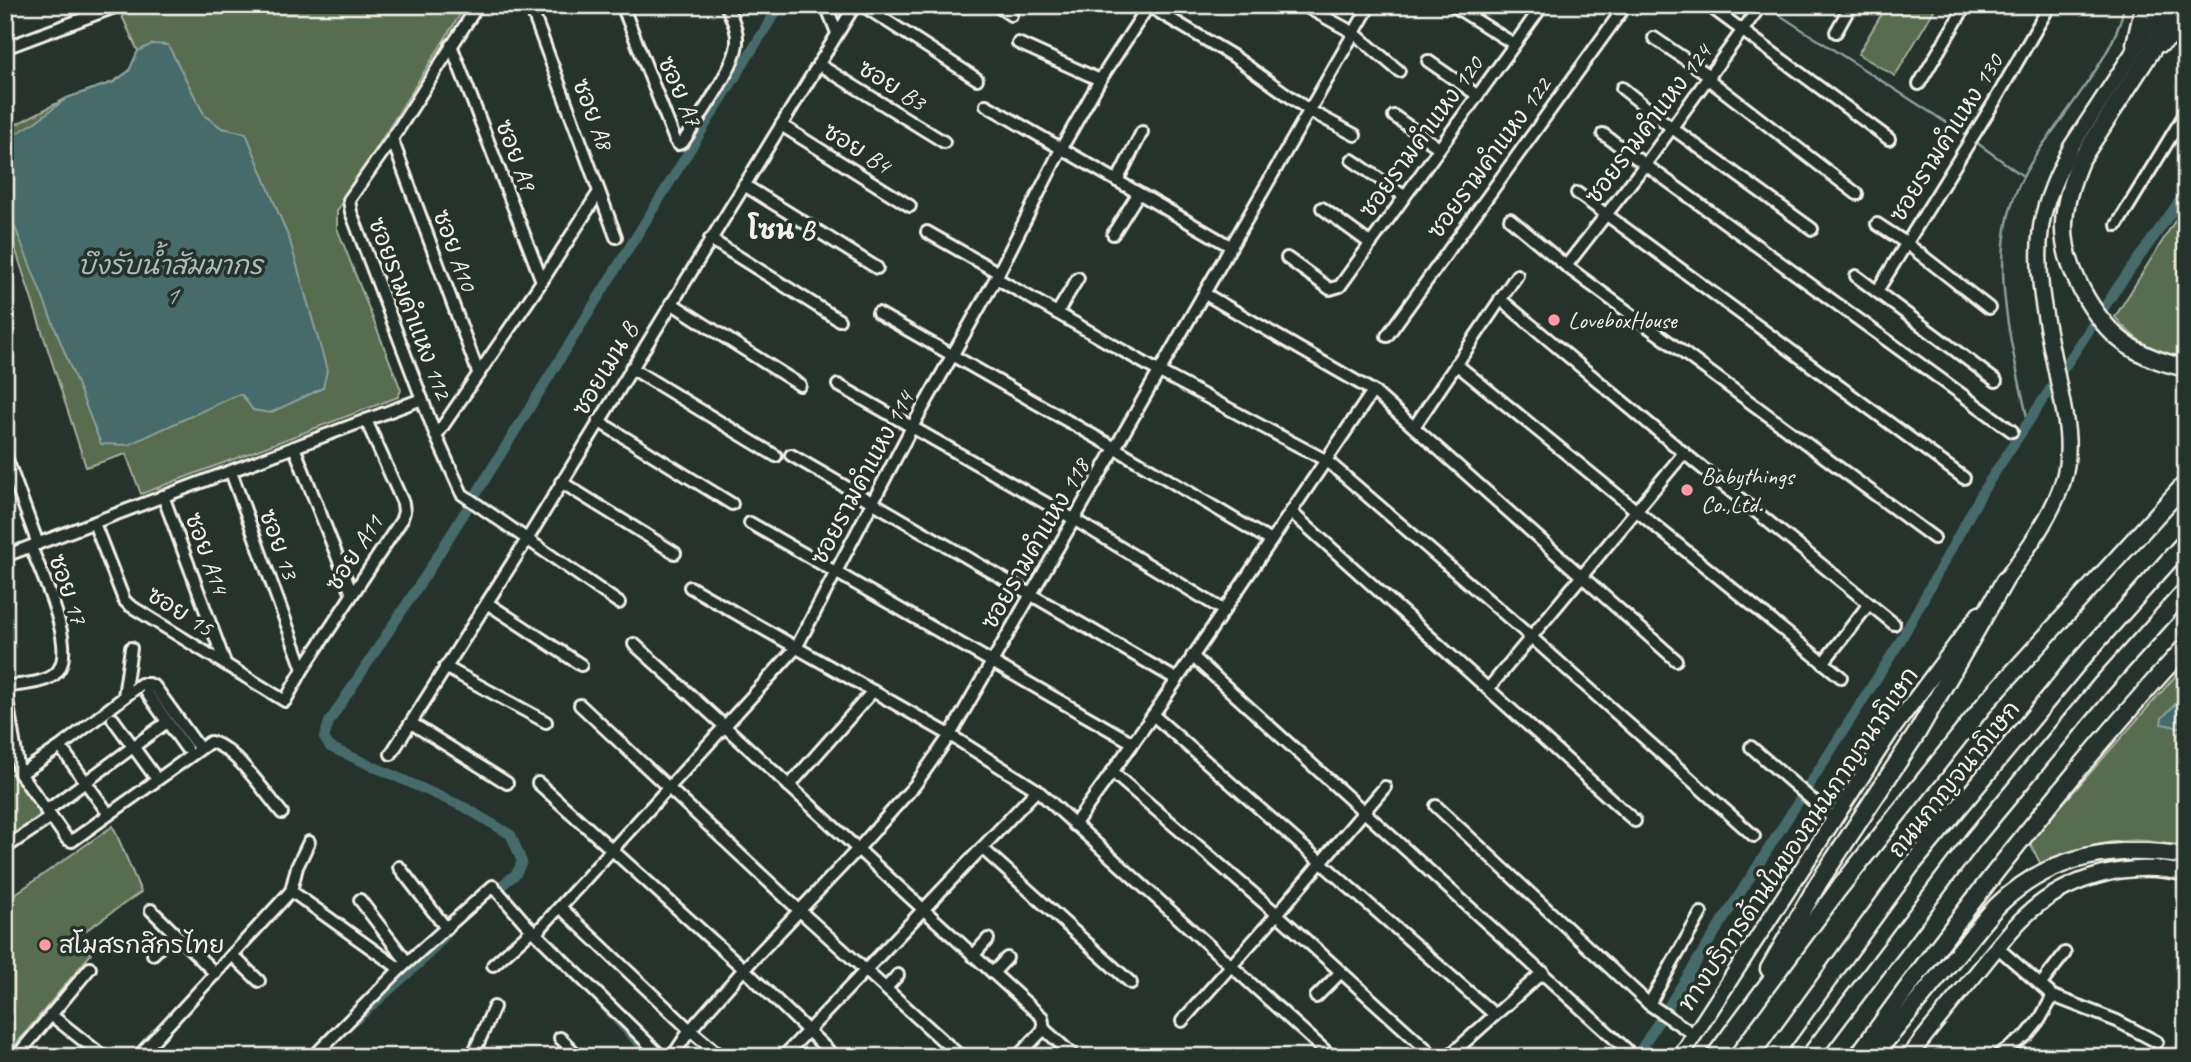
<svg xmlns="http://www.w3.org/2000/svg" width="2191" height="1062" font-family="Caveat,'Playpen Sans Thai',sans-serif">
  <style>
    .green { fill: #596c50; stroke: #a6ae9c; stroke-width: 2 }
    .water { fill: #466b6a; stroke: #8ca19c; stroke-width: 2 }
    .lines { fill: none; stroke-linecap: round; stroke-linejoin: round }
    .stream { stroke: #8ca19c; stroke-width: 2.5 }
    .canal { stroke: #466b6a; stroke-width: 10 }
    .minor-casing { stroke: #f4f1e8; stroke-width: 16 }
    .major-casing { stroke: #f4f1e8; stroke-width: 19 }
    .highway-casing { stroke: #f4f1e8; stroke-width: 21 }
    .minor { stroke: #26332d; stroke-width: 10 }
    .major { stroke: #26332d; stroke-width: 14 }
    .highway { stroke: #26332d; stroke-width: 16 }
    .poi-dot { fill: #ff9aa2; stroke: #26332d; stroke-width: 2.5 }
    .labels { text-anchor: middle; stroke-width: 7; stroke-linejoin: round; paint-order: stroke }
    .street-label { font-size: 24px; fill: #f4f1e8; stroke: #26332d }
    .poi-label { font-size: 24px; fill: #f4f1e8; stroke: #26332d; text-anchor: start }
    .neighbourhood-label { font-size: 26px; font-weight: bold; fill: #f4f1e8; stroke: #26332d }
    .water-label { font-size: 26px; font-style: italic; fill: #aebbb6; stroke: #26332d }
  </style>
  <rect width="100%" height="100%" fill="#26332d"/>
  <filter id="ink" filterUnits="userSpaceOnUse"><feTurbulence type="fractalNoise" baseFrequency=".0143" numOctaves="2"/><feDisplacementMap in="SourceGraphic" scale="14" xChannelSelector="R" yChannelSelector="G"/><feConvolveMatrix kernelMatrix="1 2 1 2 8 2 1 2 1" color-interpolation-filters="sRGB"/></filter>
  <g filter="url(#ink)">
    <!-- green -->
    <g class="green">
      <path d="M148 5H466L337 211V228L401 390 398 397 141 494 126 454 86 467 5 217V130L67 98 113 82 129 71 138 51 122 16Z"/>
      <path d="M1887 5H1937L1895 76 1858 54Z"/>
      <path d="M2186 203V361C2153 350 2137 344 2115 317Z"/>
      <path d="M2186 664V850C2138 831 2086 843 2041 865L2030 843 2039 831Z"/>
      <path d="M5 773 15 775 40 811 38 819 5 843Z"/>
      <path d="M113 826 141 892 78 936 91 954 5 1057V901Z"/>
    </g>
    <!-- water -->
    <g class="water">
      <path d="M152 44 168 45 205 116 222 128 246 133 290 241 327 370 323 388 270 413 253 410 242 395H237L128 445 101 444 5 202V140L34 123 67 98 114 82 129 71 138 51Z"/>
      <path d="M2186 693V728L2161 724 2162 718Z"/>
    </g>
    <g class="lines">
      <!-- stream -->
      <g class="stream">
        <path d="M1764 5 1967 136"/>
        <path d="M1973 140 2023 176"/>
        <path d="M2028 422C2012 344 1983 250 2024 175 2035 153 2052 133 2066 113 2087 83 2119 42 2124 5"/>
      </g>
      <!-- canal -->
      <g class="canal">
        <path d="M490 895 516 874 522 862 511 835 466 808 330 747 324 738 329 722 427 573 780 5"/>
        <path d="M605 1007 652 1057"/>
        <path d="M357 1019 425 958 451 929"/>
        <path d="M1636 1057 1898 645 1984 489 2115 291 2186 192"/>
      </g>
      <!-- minor casing -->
      <g class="minor-casing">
        <g id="minor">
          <path d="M478 5 392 139 349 200 351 212 436 436 462 494 619 603"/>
          <path d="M530 5 616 237"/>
          <path d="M622 5 675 140 678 144 683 142C697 121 737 65 737 42 738 29 731 17 726 5"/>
          <path d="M826 5 837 33"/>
          <path d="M862 5 977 79"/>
          <path d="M996 5 1011 15"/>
          <path d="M1147 5 1233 56 1310 111 1355 135"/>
          <path d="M1303 5 1354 33 1399 71"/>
          <path d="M1452 5 1514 44"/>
          <path d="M1708 5 1889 139"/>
          <path d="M1836 32 1851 5"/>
          <path d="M1654 38 1710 76"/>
          <path d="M1018 43 1100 80"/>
          <path d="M451 45 542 281"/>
          <path d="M5 48 120 5"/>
          <path d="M1428 61 1477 95"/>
          <path d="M818 64 944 142"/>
          <path d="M1708 79 1857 194"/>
          <path d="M1919 84 1966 5"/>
          <path d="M1622 88 1672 128 1812 229"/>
          <path d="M986 105 1230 246"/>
          <path d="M1394 116 1439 148"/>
          <path d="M781 125 910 206"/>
          <path d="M1603 134 2012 431"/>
          <path d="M392 139 479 375"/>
          <path d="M1352 160 1404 196"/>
          <path d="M1117 181 1142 132"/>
          <path d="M744 185 877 268"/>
          <path d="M1577 193 1964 478"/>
          <path d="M1322 208 1371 244"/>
          <path d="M1510 219 1566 266 1934 538"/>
          <path d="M1877 224 1906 243 1989 308"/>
          <path d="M2117 225 2186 112"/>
          <path d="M927 232 999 273"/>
          <path d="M1113 234 1138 194"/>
          <path d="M710 239 839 320"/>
          <path d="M1287 258 1330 289 1340 286 1543 5"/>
          <path d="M1566 266 1644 166 1761 5"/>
          <path d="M1856 276 1996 381"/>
          <path d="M996 278 1158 371 1327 461 1531 637 1754 836"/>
          <path d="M1877 291 1993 104 2050 5"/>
          <path d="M1205 294 1373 391 1676 660"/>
          <path d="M1500 299 1684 453 1894 624"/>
          <path d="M671 303 800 385"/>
          <path d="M878 313 1115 448 1271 541"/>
          <path d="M1057 313 1078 278"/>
          <path d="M1387 336 1626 5"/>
          <path d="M1456 364 1841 677"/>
          <path d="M631 368 776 456"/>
          <path d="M838 385 1070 517 1223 610"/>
          <path d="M598 421 732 504"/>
          <path d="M1414 427 1517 275"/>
          <path d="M436 436 542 281 599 192"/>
          <path d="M294 447 352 594"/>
          <path d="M5 454 38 544"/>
          <path d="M791 455 1176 679"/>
          <path d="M231 472 303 669"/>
          <path d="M561 482 675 553"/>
          <path d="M163 496 225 663"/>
          <path d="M1291 512 1635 821"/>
          <path d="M94 523 124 600 129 605 285 701 303 669 401 521 404 512 403 503 366 420"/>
          <path d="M750 523 1133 743"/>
          <path d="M31 547C41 573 78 649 57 672 47 684 20 684 5 687L19 772 67 839 72 841 210 742C234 746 266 794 282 813"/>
          <path d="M5 556 422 399"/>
          <path d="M690 587 950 735 1037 790 1332 1057"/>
          <path d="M487 603 581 665"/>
          <path d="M634 644C771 767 904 894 1042 1017L1044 1029 1017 1057"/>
          <path d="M1192 656 1627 1050"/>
          <path d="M1823 663 1869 604"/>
          <path d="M445 667 546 722"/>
          <path d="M1488 689 1684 453"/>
          <path d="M147 693 186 748"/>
          <path d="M124 696 131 648"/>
          <path d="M580 705 800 911 961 1057"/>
          <path d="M1153 715 1495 1015"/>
          <path d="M113 719 153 774"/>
          <path d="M411 723 507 783"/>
          <path d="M1751 747 1834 819"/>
          <path d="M64 752 105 809"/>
          <path d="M391 754 528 538 855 5"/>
          <path d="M1112 772 1277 914 1435 1057"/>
          <path d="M20 774 60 747 141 684H149L155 687 199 748"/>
          <path d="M538 783 744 969 835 1057"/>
          <path d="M789 786 873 691"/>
          <path d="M1436 806 1649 1004 1695 1035"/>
          <path d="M46 811 167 722"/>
          <path d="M1074 825 1153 715 1373 391"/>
          <path d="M309 842 297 867 291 891 400 969"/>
          <path d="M5 848 51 817"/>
          <path d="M982 848 1131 983"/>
          <path d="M399 867 446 928"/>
          <path d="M360 900 407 962"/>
          <path d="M560 907 690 1030 722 1057"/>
          <path d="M151 910 216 974"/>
          <path d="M536 933 796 648 912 427 996 278 1061 149 1100 80 1149 5"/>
          <path d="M1997 947 2053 996 2117 1021 2157 1042"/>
          <path d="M153 954 174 934"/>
          <path d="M232 955 259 981"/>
          <path d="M973 956 988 939"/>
          <path d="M493 965 532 930"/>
          <path d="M993 973 1007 958"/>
          <path d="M2041 984 2065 953"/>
          <path d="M886 988 898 975"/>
          <path d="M1316 997 1341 972"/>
          <path d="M1649 1004 1701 913"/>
          <path d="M51 1015 104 1057"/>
          <path d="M1182 1021 1277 914 1385 787"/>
          <path d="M1044 1029 1075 1057"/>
          <path d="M560 1038 579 1057"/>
          <path d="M16 1057 90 968"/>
          <path d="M138 1057 291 891"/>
          <path d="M313 1057 400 969 493 886 526 924 657 1052"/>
          <path d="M472 1057 494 1007"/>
          <path d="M672 1057 690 1030 744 969 858 849 915 785 950 735 1370 5"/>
          <path d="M783 1057 1037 790"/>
          <path d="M1374 1057 1376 1055"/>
          <path d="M1448 1057 1543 972"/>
          <path d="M1996 1057 2027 1035 2040 1019 2053 996"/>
        </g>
      </g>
      <!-- major casing -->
      <g class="major-casing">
        <g id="major">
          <path d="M2134 44 2143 5"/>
          <path d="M2000 587C2022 557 2052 517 2063 481 2073 448 2065 414 2058 381 2048 330 2034 279 2041 227 2045 200 2059 171 2071 147L2164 5"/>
          <path d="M1680 1057 1892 730 1979 614"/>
          <path d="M1909 1057C1928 1031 1949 1006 1970 981 1987 961 2003 938 2022 919 2063 878 2129 859 2186 874"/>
        </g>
      </g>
      <!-- highway casing -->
      <g class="highway-casing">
        <g id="highway">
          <path d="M2181 5 2080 161C2072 180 2065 201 2064 223 2062 265 2093 320 2126 344 2145 357 2164 363 2186 368"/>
          <path d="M2162 43 2186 26"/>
          <path d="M1769 969 1819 882 1917 733 2005 580"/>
          <path d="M1714 1057 1837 891 1988 700 2186 483"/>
          <path d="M1772 1057 1910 867 2077 664 2186 541"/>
          <path d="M1809 1057 1973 840 2101 685 2186 590"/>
          <path d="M1857 1057C1959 915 2068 775 2186 646"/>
          <path d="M1872 1057C1901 1023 1929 988 1957 954 1971 938 1983 920 1998 905 2053 853 2114 845 2186 856"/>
        </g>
      </g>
      <!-- minor -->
      <use href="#minor" class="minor"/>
      <!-- major -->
      <use href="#major" class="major"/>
      <!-- highway -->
      <use href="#highway" class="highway"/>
    </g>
  </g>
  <!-- markers -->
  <g class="poi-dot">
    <circle cx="1554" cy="320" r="7"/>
    <circle cx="1687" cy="490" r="7"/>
    <circle cx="45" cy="945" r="7"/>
  </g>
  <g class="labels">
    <!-- street labels -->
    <g class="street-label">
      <text transform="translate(892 85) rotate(32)" y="8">ซอย B3</text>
      <text transform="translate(680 91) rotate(66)" y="8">ซอย A7</text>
      <text transform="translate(593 114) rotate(69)" y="8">ซอย A8</text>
      <text transform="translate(1648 124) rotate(-53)" y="8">ซอยรามคำแหง 124</text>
      <text transform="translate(1421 137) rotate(-54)" y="8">ซอยรามคำแหง 120</text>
      <text transform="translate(1946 138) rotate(-58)" y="8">ซอยรามคำแหง 130</text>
      <text transform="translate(857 148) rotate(32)" y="8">ซอย B4</text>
      <text transform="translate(516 155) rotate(69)" y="8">ซอย A9</text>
      <text transform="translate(1489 158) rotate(-54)" y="8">ซอยรามคำแหง 122</text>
      <text transform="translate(455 250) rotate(70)" y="8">ซอย A10</text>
      <text transform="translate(410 308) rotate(69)" y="8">ซอยรามคำแหง 112</text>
      <text transform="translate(605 369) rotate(-59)" y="8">ซอยเมน B</text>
      <text transform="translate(862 478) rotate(-62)" y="8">ซอยรามคำแหง 114</text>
      <text transform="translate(279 544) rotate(70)" y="8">ซอย 13</text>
      <text transform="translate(1035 544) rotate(-60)" y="8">ซอยรามคำแหง 118</text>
      <text transform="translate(207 553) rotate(70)" y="8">ซอย A14</text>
      <text transform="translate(354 553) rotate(-57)" y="8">ซอย A11</text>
      <text transform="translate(68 589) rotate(71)" y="8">ซอย 17</text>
      <text transform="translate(180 611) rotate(32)" y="8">ซอย 15</text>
      <text transform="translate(1954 779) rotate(-51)" y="8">ถนนกาญจนาภิเษก</text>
      <text transform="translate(1798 839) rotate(-56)" y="8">ทางบริการด้านในของถนนกาญจนาภิเษก</text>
    </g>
    <!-- poi labels -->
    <g class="poi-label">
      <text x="1568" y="328">LoveboxHouse</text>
      <text x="1701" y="484">Babythings<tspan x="1701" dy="28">Co.,Ltd.</tspan></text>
      <text x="59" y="953">สโมสรกสิกรไทย</text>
    </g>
    <!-- neighbourhood labels -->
    <g class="neighbourhood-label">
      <text x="781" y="239">โซน B</text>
    </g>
    <!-- water labels -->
    <g class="water-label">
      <text x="170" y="274">บึงรับน้ำสัมมากร<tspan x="170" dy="30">1</tspan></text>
    </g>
  </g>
  <!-- margin -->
  <rect width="2191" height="1062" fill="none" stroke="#26332d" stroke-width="28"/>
  <rect x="14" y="14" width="2163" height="1034" fill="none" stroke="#f4f1e8" stroke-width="2.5" filter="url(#ink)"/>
</svg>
